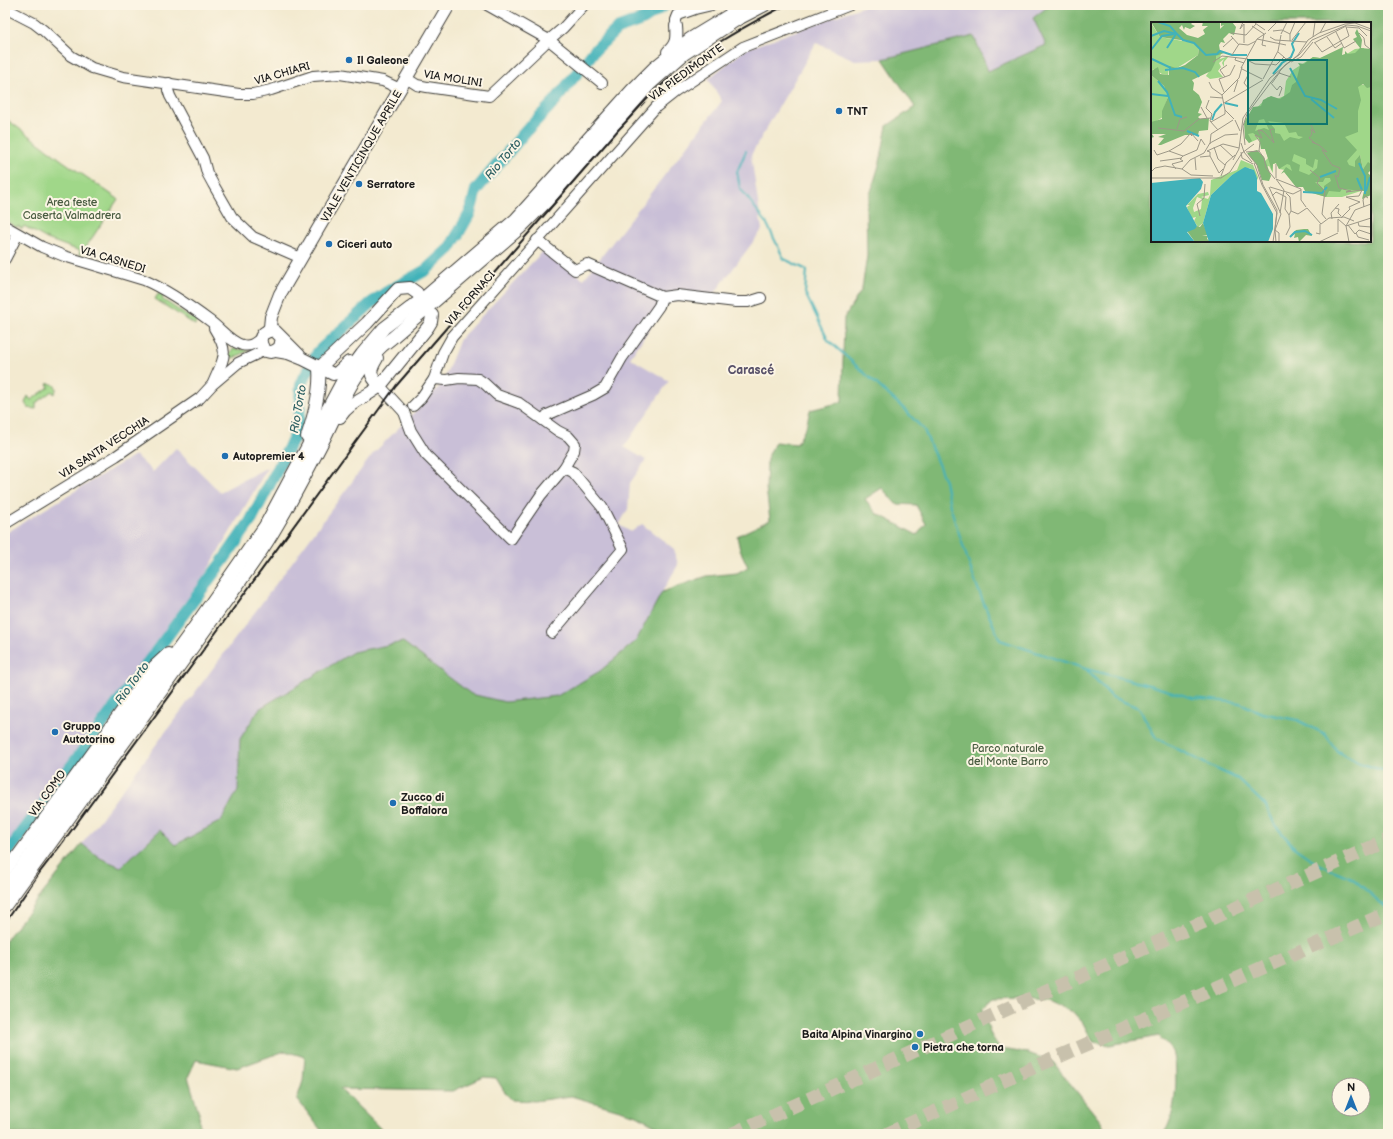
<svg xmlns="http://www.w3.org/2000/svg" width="1393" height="1139" font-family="'Balsamiq Sans',sans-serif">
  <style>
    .industrial { fill: #c9bfd7 }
    .green { fill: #a0d789; stroke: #5e7a52 }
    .forest { fill: #80b875; stroke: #4e6a48; fill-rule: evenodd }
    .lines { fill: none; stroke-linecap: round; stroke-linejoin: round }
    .stream { stroke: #42b2b9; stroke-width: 2 }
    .river { stroke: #42b2b9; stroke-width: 12 }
    .highway-tunnel { stroke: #c8c1ac; stroke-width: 14; stroke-dasharray: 14 7; stroke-linecap: butt }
    .minor-casing { stroke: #3c3b37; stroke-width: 12 }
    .major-casing { stroke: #3c3b37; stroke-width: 14 }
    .minor { stroke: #fff; stroke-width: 10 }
    .major { stroke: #fff; stroke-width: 12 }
    .rail { stroke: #1c1c1c; stroke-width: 2 }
    .poi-dot { fill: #1f6fb2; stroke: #fcf5e5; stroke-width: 1.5 }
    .labels { text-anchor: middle; stroke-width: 4; stroke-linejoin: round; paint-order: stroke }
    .poi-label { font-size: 11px; font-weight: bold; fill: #1c1c1c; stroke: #fcf5e5; text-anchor: start }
    .street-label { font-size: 11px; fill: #1c1c1c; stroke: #fcf5e5 }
    .park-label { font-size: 11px; fill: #4a5d42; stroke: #fcf5e5 }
    .water-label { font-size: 12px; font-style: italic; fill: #2d6063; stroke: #fcf5e5 }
    .neighbourhood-label { font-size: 12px; font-weight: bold; fill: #59526a; stroke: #fcf5e5 }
    .inset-river { fill: none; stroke: #42b2b9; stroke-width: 2 }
    .inset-road { fill: none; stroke: #9d9888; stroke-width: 1 }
    .view { fill: #0f766e; fill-opacity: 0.15; stroke: #0f766e; stroke-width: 2 }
    .inset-edge { fill: none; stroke: #1c1c1c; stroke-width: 2 }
  </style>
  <rect width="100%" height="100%" fill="#fcf5e5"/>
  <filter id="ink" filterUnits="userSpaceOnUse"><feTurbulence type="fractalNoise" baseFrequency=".025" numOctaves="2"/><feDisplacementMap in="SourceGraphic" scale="8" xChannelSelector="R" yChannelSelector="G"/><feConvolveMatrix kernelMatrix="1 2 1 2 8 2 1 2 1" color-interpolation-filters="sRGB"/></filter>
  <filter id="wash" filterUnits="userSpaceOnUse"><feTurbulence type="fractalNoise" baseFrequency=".012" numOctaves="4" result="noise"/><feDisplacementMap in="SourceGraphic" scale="16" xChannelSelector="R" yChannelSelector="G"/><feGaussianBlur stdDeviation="0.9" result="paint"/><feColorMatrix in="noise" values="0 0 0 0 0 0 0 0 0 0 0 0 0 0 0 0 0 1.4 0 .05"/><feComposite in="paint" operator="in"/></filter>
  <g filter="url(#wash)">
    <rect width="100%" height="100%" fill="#f3ead0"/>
    <!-- industrial -->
    <g class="industrial">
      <path d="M867 5H1050L1033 18 1046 45 988 71 974 36 883 59 855 60 816 43 751 155 762 230 714 294 666 304 630 358 669 381 624 447 646 460 630 483 628 509 619 525 631 532 642 524 674 549 678 565 662 592 636 641 600 671 557 696 505 702 471 694 403 642 240 739 238 790 221 821 175 845 160 830 121 867 100 858 82 844 372 455 442 384 460 339 543 251 584 279 722 101 708 79 746 49Z"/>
      <path d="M176 448 220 492 268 467 205 575 5 847V534L27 520 135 455 153 472Z"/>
    </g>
    <!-- green -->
    <g class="green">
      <path d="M5 118 63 161 118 199 80 256 79 255 80 251 47 239 24 226 22 229 18 226 16 227 5 220Z"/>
      <path d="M158 294H161L164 295 162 299 192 319 195 316 199 319 195 325 155 299Z"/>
      <path d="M233 349 248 350V351L233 358 229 354Z"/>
      <path d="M47 384C54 382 59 388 54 394L52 391 36 403V409L28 408 25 403 28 396 31 400 49 387Z"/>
    </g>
    <!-- forest -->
    <path class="forest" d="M1050 5H1388V1134H1162C1176 1124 1179 1068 1173 1052 1171 1047 1163 1041 1159 1036L1110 1045 1093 1042 1083 1023 1073 1012 1046 1000 1018 998 993 999 982 1009 991 1035 1000 1049 1028 1053 1053 1062 1101 1122 1107 1134H663L658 1127 637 1115 571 1096 535 1101 512 1100 506 1094 496 1078 484 1077 453 1091 340 1089 386 1134H324L297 1099 303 1081 305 1057 285 1051 237 1068 196 1060 188 1077 199 1113 200 1134H5V941L82 844 100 858 121 867 160 830 175 845 221 821 238 790 240 739 259 709 353 652 403 642 471 694 505 702 557 696 600 671 636 641 662 592 707 576 737 573 748 567 740 550 737 536 770 520 766 488 767 459 775 442 797 444 806 427 810 410 842 402 844 318 862 289 867 256 866 208 880 162 887 126 915 107 883 59 974 36 988 71 1046 45 1033 18ZM1152 23H1370V241H1152ZM882 488 896 504 916 505 926 524 917 535 876 513 865 499ZM1339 1085H1363V1109H1339Z"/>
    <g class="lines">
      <!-- stream -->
      <g class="stream">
        <path d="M746 151 737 172 740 188 766 222 784 259 807 270 805 293 828 340 903 408 924 430 945 481 950 506 972 573 984 604 1000 640 1086 669 1149 685 1193 698 1240 703 1262 713 1297 720 1325 734 1337 751 1359 763 1388 772"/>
        <path d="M1087 670 1112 697 1139 708 1156 738 1212 767 1238 779 1266 806 1275 825 1295 848 1318 864 1352 878 1388 909"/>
        <path d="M5 848 14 845"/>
      </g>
      <!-- river -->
      <path class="river" d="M5 856 222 562 250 522 297 432 299 420 301 384 318 352 370 304 387 292 426 270 450 248 470 213 476 190 526 131 555 101 595 50 617 29 644 19 665 5"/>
    </g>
  </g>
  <g filter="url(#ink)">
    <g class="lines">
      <!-- highway-tunnel -->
      <g class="highway-tunnel">
        <path d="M732 1134 996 1014 1388 840"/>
        <path d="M887 1134 1014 1076 1388 913"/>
      </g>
      <!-- minor casing -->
      <g class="minor-casing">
        <g id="minor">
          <path d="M487 5 549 40 602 83"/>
          <path d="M5 8 34 23 43 30 71 56 92 68 123 77 239 94H253L271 90 313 76 340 74 383 81 400 89"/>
          <path d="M676 26V20L678 15 695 9 712 5"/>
          <path d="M406 78 417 85 427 87 489 96 544 44 563 28 584 5"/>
          <path d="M169 83 168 90 170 96 203 158 207 173 213 184 232 217 253 237 301 258"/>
          <path d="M5 226 42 247 64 256 144 280C167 290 190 306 210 321 221 329 229 341 242 345 251 347 255 343 261 338"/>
          <path d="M537 240 575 270 587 264 662 297 677 295 736 302H748L761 298"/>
          <path d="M5 259 18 234"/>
          <path d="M434 379 446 380 459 378 478 379 484 383 497 395 519 403 558 431 568 436 575 444 574 451 564 468"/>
          <path d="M213 383C224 357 230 354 214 328"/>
          <path d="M380 386 404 412"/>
          <path d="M413 406 421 398 434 379 443 353 452 337 656 107 675 92 743 47 850 5"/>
          <path d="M404 412 411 431 426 455 511 539 541 495 564 468 573 472 602 507 623 549 552 633"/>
          <path d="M543 420 547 415 593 395 605 388 622 358 659 306 662 297"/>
          <path d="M5 524 116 456 200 398 212 385 238 363 261 352 268 351"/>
          <path d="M5 872 109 729"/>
        </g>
      </g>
      <!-- major casing -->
      <g class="major-casing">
        <g id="major">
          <path d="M668 52C677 44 677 38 676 26"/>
          <path d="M267 332 270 327 271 317 280 294 449 5"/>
          <path d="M282 338 280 347C262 365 250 327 275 331L299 355"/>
          <path d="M276 351 288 353 303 359 333 374 337 373 349 362"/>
          <path d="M377 358C369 371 369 375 380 386"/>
          <path d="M340 417C349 402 367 397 380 386L428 327 431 322 432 315"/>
          <path d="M307 437C314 416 321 390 319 368L367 323 398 289 410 288 417 293"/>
          <path d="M109 729 154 667 168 654"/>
          <path d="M5 890 193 629 265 526 343 380 362 354 384 328 426 296 516 219 632 90 654 68 690 39 746 5"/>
          <path d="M5 906C70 816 136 727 200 637 224 603 250 570 272 534 291 503 308 470 325 437 342 402 359 361 392 338L520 228 546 202 650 84 684 54 738 19 765 5"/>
        </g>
      </g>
      <!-- minor -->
      <use href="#minor" class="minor"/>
      <!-- major -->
      <use href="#major" class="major"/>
      <!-- rail -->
      <path class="rail" d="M5 923 40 872 60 846 396 386 619 129C632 116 644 101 657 89 697 53 739 29 786 5"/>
    </g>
  </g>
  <!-- markers -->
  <g class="poi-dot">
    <circle cx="349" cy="60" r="4"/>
    <circle cx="839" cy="111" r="4"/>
    <circle cx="359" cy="184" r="4"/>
    <circle cx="329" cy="244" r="4"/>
    <circle cx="225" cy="456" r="4"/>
    <circle cx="55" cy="732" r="4"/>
    <circle cx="393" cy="803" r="4"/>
    <circle cx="920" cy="1034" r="4"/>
    <circle cx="915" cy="1047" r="4"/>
  </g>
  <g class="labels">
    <!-- poi labels -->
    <g class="poi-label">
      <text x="357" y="64">Il Galeone</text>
      <text x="847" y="115">TNT</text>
      <text x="367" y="188">Serratore</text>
      <text x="337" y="248">Ciceri auto</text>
      <text x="233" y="460">Autopremier 4</text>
      <text x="63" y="730">Gruppo<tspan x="63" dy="13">Autotorino</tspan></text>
      <text x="401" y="801">Zucco di<tspan x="401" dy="13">Boffalora</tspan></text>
      <text x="912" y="1038" text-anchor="end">Baita Alpina Vinargino</text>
      <text x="923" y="1051">Pietra che torna</text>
    </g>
    <!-- street labels -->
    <g class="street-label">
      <text transform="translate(686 72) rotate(-36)" y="4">VIA PIEDIMONTE</text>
      <text transform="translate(282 73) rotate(-16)" y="4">VIA CHIARI</text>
      <text transform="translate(453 78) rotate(9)" y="4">VIA MOLINI</text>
      <text transform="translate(361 156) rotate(-60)" y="4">VIALE VENTICINQUE APRILE</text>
      <text transform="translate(113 259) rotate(17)" y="4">VIA CASNEDI</text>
      <text transform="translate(470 298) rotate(-49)" y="4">VIA FORNACI</text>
      <text transform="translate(104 447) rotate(-33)" y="4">VIA SANTA VECCHIA</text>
      <text transform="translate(47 793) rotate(-54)" y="4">VIA COMO</text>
    </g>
    <!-- park labels -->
    <g class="park-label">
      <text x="72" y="206">Area feste<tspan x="72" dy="13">Caserta Valmadrera</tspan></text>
      <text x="1008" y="752">Parco naturale<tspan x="1008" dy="13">del Monte Barro</tspan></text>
    </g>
    <!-- water labels -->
    <g class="water-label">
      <text transform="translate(503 159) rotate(-50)" y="4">Rio Torto</text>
      <text transform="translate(298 409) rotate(-80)" y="4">Rio Torto</text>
      <text transform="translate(132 683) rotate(-54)" y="4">Rio Torto</text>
    </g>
    <!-- neighbourhood labels -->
    <g class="neighbourhood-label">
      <text x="751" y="374">Carascé</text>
    </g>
  </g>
  <!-- overview -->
  <g transform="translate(1151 22)">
    <rect width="220" height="220" fill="#f3ead0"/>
    <path d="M0 1 9 15 43 21 48 27 47 33 26 46 18 45 17 53 11 52 3 47 0 49ZM213 26 209 62 220 65V142L217 141 212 147 209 133 210 169 191 175H175L165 172 157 158 144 154 140 149 128 147 125 141 122 142V151L118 144 115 145 114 139 117 136 114 127H110V120L107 117 98 121 94 116V97L117 75 126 77 133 74 135 59 142 48 162 35 169 36 194 33 204 27ZM70 31 69 37 78 34 73 40V45L71 41 73 37 68 41 70 45 67 49 72 55 59 57 55 54 65 39V34ZM0 53 13 64 17 75 11 91 12 95 4 100H0ZM90 138 102 143 107 155V158L102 148 98 146 81 153 60 173 52 201 47 205 43 199 45 195 41 196 39 193 36 185 39 183H36L47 172 57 170 58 173 50 175 57 177 59 173 60 158 86 148ZM46 175 51 177 50 187 43 190 42 186Z" fill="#a0d789" fill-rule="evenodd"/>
    <path d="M0 0H42L40 2 44 4 39 7 34 5 33 8 31 3 28 6 36 13 47 16 54 12 52 8 57 4H51L52 0H69V7L73 3 70 4V0H81L85 5 83 13 78 11 72 17 74 21 70 20 68 23 69 29 73 31 65 34V39L60 49 41 58 43 61 42 68 48 73 51 80 47 91 51 92 47 95 49 97 58 96 57 108 48 109 47 113H34L10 123H7L13 116 7 115 15 112H1L3 115 0 116V100L11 97V89L17 75 13 64 0 53V49L7 45 9 52 18 53V44L26 46 34 43 47 33 48 27 43 21 36 19 9 15ZM206 7 211 18 210 26 220 27V65L216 66 212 62 207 65 210 78 207 89V110L194 115 206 128 196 139 198 143 204 145V139L209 133 212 147 217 140 220 142V148L217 151 220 154V173L211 177 213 169 191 167 189 170 178 169 175 175 154 169 152 165H145L133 150 130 152 135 145 141 149 139 143 136 142 128 147 125 141 122 142 121 149 114 127H110L108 116 102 111 97 112 101 119 98 121 94 116 93 101 102 85 110 84 112 78 120 74 129 77 139 70 141 63 145 60 149 44 147 41 153 42 162 35 169 36 192 25 191 33 194 32V29L197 32 204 31 209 26 202 17 206 15 204 11ZM113 97 118 108 113 106 104 109 108 98ZM117 99 133 101 138 111 145 110 147 114 152 115 148 117 139 115 133 119 129 112 124 111V107ZM143 132 155 137V142L162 146 164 137 167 138 166 146 158 153 148 149 149 143 141 139ZM174 156H179L180 159 173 164V168L164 160H172ZM106 128 113 135 120 154 118 159 111 158 106 143 96 131ZM52 201 57 213H51L57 214 56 217 59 219 44 220 36 209 46 204 49 205ZM153 207H157L161 214 155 213 148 220 147 215 143 216 144 212 140 214 145 208Z" fill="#80b875" fill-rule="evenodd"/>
    <path d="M94 145 103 148 106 156V169L110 171 122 192V207L117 220H58L52 201 60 173 81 153ZM49 156 52 160 50 167 35 184 46 204 44 207 36 210 44 220H0V161Z" fill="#42b2b9"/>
    <path class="inset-river" d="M7 0 19 4 26 12M0 14 13 9 26 12 32 18 43 21 55 33 66 32 69 29 81 33H96M16 26 25 12M0 28 11 14 23 12M1 37 20 46M139 46 154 74 170 78 186 87M14 48 32 46 44 50 48 55M122 52 131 41 140 35 143 28 141 22 148 11M7 59 16 70 24 93 31 95M0 72 17 74M160 77 183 96M74 81 87 84M61 98 64 90 71 82M36 109 48 114M208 141 214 154V172M169 155 185 149M206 156 211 168M215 169 219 155M152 170 171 171 176 165M139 215 144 210 154 209 161 213"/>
    <path class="inset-road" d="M92 0 89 7 93 2V21M104 1 114 8M101 4 113 12M195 5 208 6 216 14M117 9 126 0M122 9 131 8 139 12V19M185 10 193 26 205 19M80 11 95 13M169 11 175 0M208 11 213 16 214 23 219 27M113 12 111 23 115 24M130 12 136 0M139 12 144 0M95 13 105 2M80 14 88 23M119 15 124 18 156 20M162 15 164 0M176 15 184 26 191 21M106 17 135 23M141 18 155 0M163 21 195 4M164 21 171 30 198 14 195 5M88 22 97 23 105 19M72 25 82 16M81 33 88 22M85 35 84 38 93 41M133 35 135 37 140 36 135 39M96 38 104 42 120 43M62 40 71 34 97 37M140 40 150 35 162 20M120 42 125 43 133 35 127 30M90 46 106 17 115 11M91 47 111 57M128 51 140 55M74 55 69 48 76 43M112 57 127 29 130 13M58 60 61 66 71 73M119 60 126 68 129 64 131 66 128 74M121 61 129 50M98 67 93 61 98 51M73 70 68 57 79 53 84 43M83 70 87 58M59 75 72 76M58 78 55 86 61 92 59 99 67 108M73 81 112 58M50 85 56 96M83 97 74 88 71 73 88 56 91 45M84 98 89 109M60 100 74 92V88M160 103 164 111 160 107 161 112 158 116 164 121 161 120 168 123 176 130 171 128 181 143 189 146 187 155 184 153 188 166 200 169 195 170 211 168 208 174 195 175 209 180 198 185 199 187 190 196M7 106 33 109 48 97 60 96M26 107 29 97 36 95M90 121 93 130 101 140M59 122 60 112 82 98M69 123 82 135M94 123 92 104 96 92 120 60 134 43 148 33 161 18 196 3 206 4 220 9M63 125 67 137 74 143M3 128 6 133 18 129 30 122 39 112 41 114 40 111 47 119M18 129 32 134M56 129 72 122 88 126M108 129 109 120 104 113 111 116 107 108 112 109 123 121 119 108 123 107M90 130 91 136 102 142M95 130 108 129 113 136 115 146 124 157M97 132 106 143 112 163 126 188 124 208 125 220M32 134 46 128 50 117 54 123M59 134 68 151 72 147M49 135 59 134V130L56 129M44 136 45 148M82 138 88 127 92 96 119 56 147 33 157 18 168 11 194 2 204 1 220 7M9 139 31 136M103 141 111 163 126 191 122 220M25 147 21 142 32 139 29 137 32 134M31 147 40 153 62 154M31 147 39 138 53 131 59 121 74 113 87 112M159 148 169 156 166 161 174 169 171 192 175 197M0 150 4 146 14 144 31 147M70 154 75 141 84 133M0 156H70L79 150 91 131 103 122M125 156V142M125 157 150 167V178L155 185M125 157 133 168 129 191M118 165 130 192 124 208 128 211V220M119 165 142 172 150 168M135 171 139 175 140 189M121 174 125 170 135 175 134 187 138 193M213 185 212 178 214 174 217 176M156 186 170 202 178 196 193 195 203 199M184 186 188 187 187 191 190 194M138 193 140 189 147 192 156 186M49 194 46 182 53 176 54 162M181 197 180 191 188 182M187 197 195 204 204 188 220 182M187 197V210M207 200 208 204 220 205M197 203 204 212 208 208 220 212M165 211 169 212V202M205 211 207 215 218 218M135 213 139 205 138 193M168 220 187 211M198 220 195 204 220 196"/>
    <path class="view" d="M97 38H176V102H97Z"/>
    <rect width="220" height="220" class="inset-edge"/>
  </g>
  <!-- margin -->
  <rect width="1393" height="1139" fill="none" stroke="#fcf5e5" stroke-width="20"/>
  <!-- north arrow -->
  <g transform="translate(1351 1097)"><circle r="19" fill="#fcf5e5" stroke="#a29e95"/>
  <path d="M0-3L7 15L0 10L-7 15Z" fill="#1f6fb2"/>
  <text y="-6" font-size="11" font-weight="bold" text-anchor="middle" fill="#1c1c1c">N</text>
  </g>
</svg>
